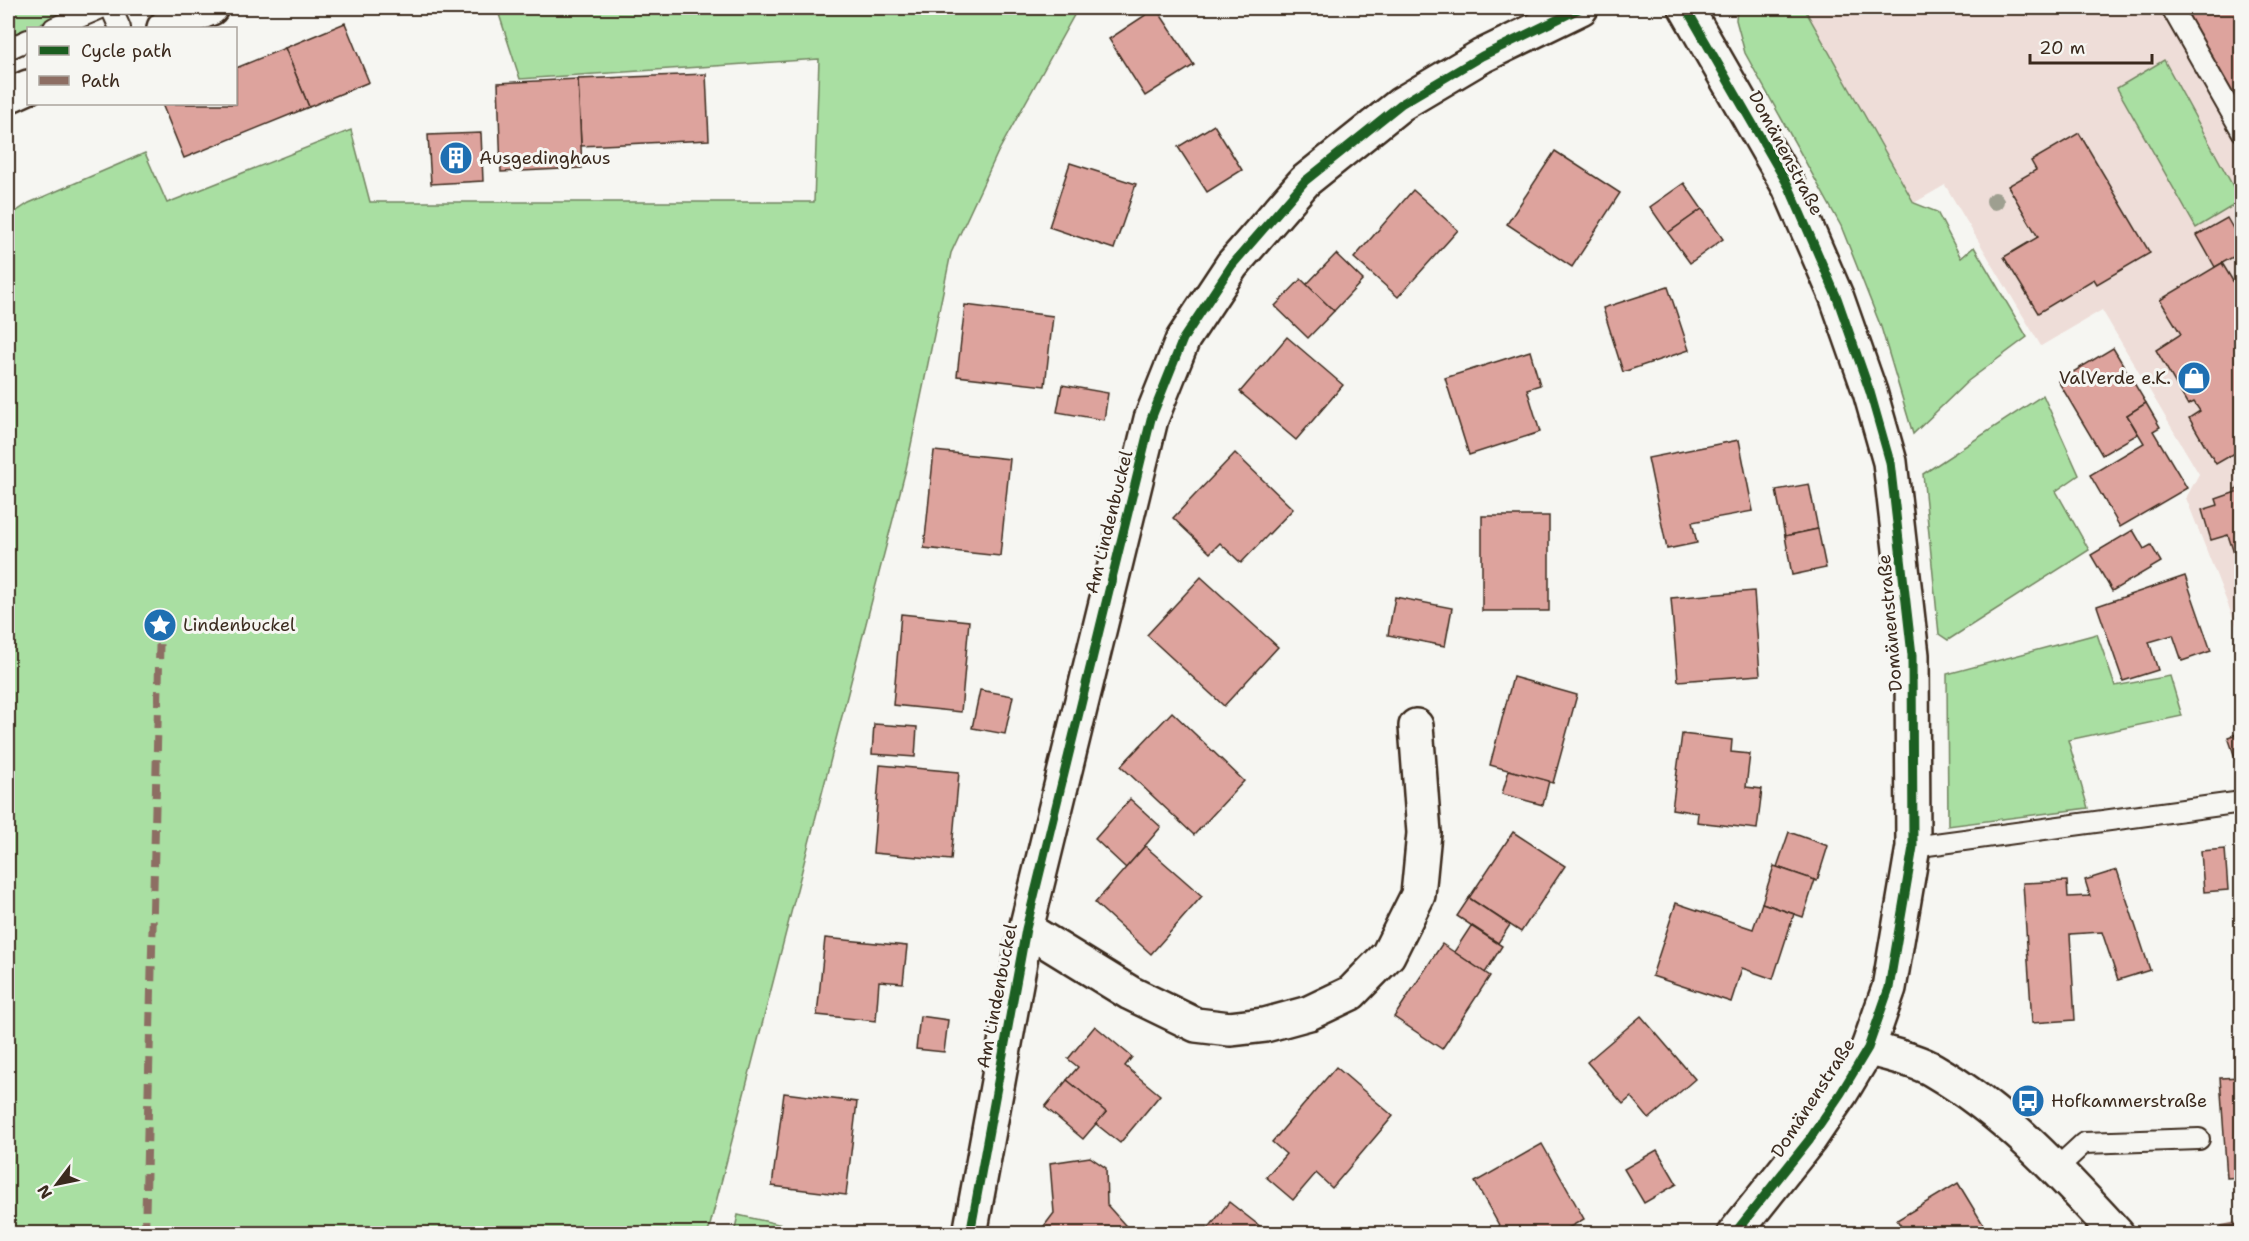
<svg xmlns="http://www.w3.org/2000/svg" width="2249" height="1241" font-family="'Shantell Sans',sans-serif">
  <style>
    .built { fill: #eeddd8 }
    .green { fill: #a9dfa2; stroke: #728460; stroke-width: 1.5 }
    .building { fill: #dda39d; stroke: #3b2a1e; stroke-width: 1.5 }
    .lines { fill: none; stroke-linecap: round; stroke-linejoin: round }
    .service-casing { stroke: #3b2a1e; stroke-width: 24 }
    .minor-casing { stroke: #3b2a1e; stroke-width: 38 }
    .secondary-casing { stroke: #3b2a1e; stroke-width: 38 }
    .service { stroke: #f6f6f2; stroke-width: 20 }
    .minor { stroke: #f6f6f2; stroke-width: 33 }
    .secondary { stroke: #f6f6f2; stroke-width: 33 }
    .quiet { stroke: #8d6e63; stroke-width: 8; stroke-dasharray: 15 8; stroke-linecap: butt }
    .cycleway-casing { stroke: #f6f6f2; stroke-width: 13 }
    .cycleway { stroke: #1b5e20; stroke-width: 9 }
    .tree { fill: #9e9f90 }
    .labels { text-anchor: middle; stroke-width: 6; stroke-linejoin: round; paint-order: stroke }
    .street-label { font-size: 18px; fill: #3b2a1e; stroke: #f6f6f2 }
    .poi-label { font-size: 18px; fill: #3b2a1e; stroke: #f6f6f2; text-anchor: start }
  </style>
  <rect width="100%" height="100%" fill="#f6f6f2"/>
  <filter id="ink" filterUnits="userSpaceOnUse"><feTurbulence type="fractalNoise" baseFrequency=".0167" numOctaves="2"/><feDisplacementMap in="SourceGraphic" scale="12" xChannelSelector="R" yChannelSelector="G"/><feConvolveMatrix kernelMatrix="1 2 1 2 8 2 1 2 1" color-interpolation-filters="sRGB"/></filter>
  <g filter="url(#ink)">
    <!-- built -->
    <path class="built" d="M1804 8H2241V638L2186 498 2199 474 2102 310 2041 346 1945 185 1914 203Z"/>
    <!-- green -->
    <g class="green">
      <path d="M8 8H76L8 39Z"/>
      <path d="M497 8H1078L998 152 951 253 906 469 708 1233H8V217L29 203 145 153 167 203 351 130 370 202H814L819 59 520 79Z"/>
      <path d="M1737 8H1804L1914 203 1937 212 1961 258 1974 247 2027 337 1968 381 1913 434 1881 327 1841 226 1745 53 1736 20Z"/>
      <path d="M2164 60 2241 201 2196 228 2117 88Z"/>
      <path d="M2043 395 2079 475 2056 491 2089 550 1948 640 1939 634 1923 474Z"/>
      <path d="M2097 634 2115 686 2170 676 2182 716 2068 740 2088 808 1948 826 1947 674Z"/>
      <path d="M738 1215 818 1233H734Z"/>
    </g>
    <!-- building -->
    <g class="building">
      <path d="M1156 8 1194 65 1145 96 1109 39Z"/>
      <path d="M2184 8H2242V110Z"/>
      <path d="M345 23 369 82 309 107 285 48Z"/>
      <path d="M285 48 309 107 184 158 162 104H236V68Z"/>
      <path d="M706 74 709 140 581 146 578 79Z"/>
      <path d="M578 79 582 168 501 172 498 83Z"/>
      <path d="M1214 125 1242 170 1207 192 1178 147Z"/>
      <path d="M481 133 483 181 431 184 428 135Z"/>
      <path d="M2079 133 2150 253 2097 284 2094 279 2038 313 2004 257 2038 237 2008 186 2036 170 2031 161Z"/>
      <path d="M1555 151 1620 193 1572 267 1507 224Z"/>
      <path d="M1070 163 1136 184 1114 249 1049 227Z"/>
      <path d="M1684 183 1702 209 1668 233 1650 207Z"/>
      <path d="M1413 190 1458 230 1398 297 1354 258Z"/>
      <path d="M1702 209 1723 239 1690 263 1668 233Z"/>
      <path d="M2227 218 2242 244V252L2215 267 2197 235Z"/>
      <path d="M1336 254 1363 280 1334 311 1306 285Z"/>
      <path d="M2222 263 2242 296V449L2216 464 2189 418 2200 411 2194 402 2188 405 2156 350 2181 334 2160 300Z"/>
      <path d="M1301 279 1334 311 1308 338 1275 306Z"/>
      <path d="M1668 287 1689 350 1623 372 1603 308Z"/>
      <path d="M965 305 1053 316 1045 386 957 376Z"/>
      <path d="M1287 337 1343 385 1296 440 1240 392Z"/>
      <path d="M2113 348 2146 403 2127 415 2138 434 2102 455 2058 381Z"/>
      <path d="M1530 351 1540 385 1527 389 1540 432 1469 455 1445 378Z"/>
      <path d="M1062 385 1108 393 1104 420 1057 412Z"/>
      <path d="M2146 403 2160 427 2153 431 2187 488 2120 527 2090 475 2144 443 2127 415Z"/>
      <path d="M1739 440 1753 511 1692 522 1697 543 1667 549 1648 458Z"/>
      <path d="M934 451 1010 459 1000 556 924 548Z"/>
      <path d="M1235 453 1293 509 1241 563 1220 543 1210 553 1173 518Z"/>
      <path d="M1809 484 1818 529 1785 536 1776 490Z"/>
      <path d="M2242 487V578L2228 535 2211 540 2202 510 2218 505 2216 499 2236 492 2235 489Z"/>
      <rect x="1482" y="516" width="67" height="95"/>
      <path d="M1818 529 1826 568 1792 575 1785 536Z"/>
      <path d="M2133 530 2144 549 2151 545 2161 562 2112 591 2091 555Z"/>
      <path d="M2185 576 2211 651 2182 661 2173 635 2149 642 2158 670 2123 681 2097 606Z"/>
      <path d="M1201 577 1278 647 1224 706 1147 635Z"/>
      <path d="M1754 591 1760 675 1678 681 1671 598Z"/>
      <path d="M1395 597 1452 608 1445 646 1388 635Z"/>
      <path d="M901 614 969 621 961 712 893 705Z"/>
      <path d="M1513 677 1577 695 1553 783 1490 765Z"/>
      <path d="M980 690 1013 696 1005 734 972 728Z"/>
      <path d="M1172 712 1244 781 1194 835 1121 766Z"/>
      <path d="M874 724 917 727 915 757 872 754Z"/>
      <path d="M2242 732V775H2241L2228 737Z"/>
      <path d="M1682 734 1732 740 1731 752 1750 754 1746 787 1762 789 1757 829 1697 822 1698 813 1672 809Z"/>
      <path d="M880 765 959 772 951 860 873 853Z"/>
      <path d="M1509 770 1549 781 1543 805 1502 794Z"/>
      <path d="M1130 799 1161 827 1126 868 1095 839Z"/>
      <path d="M1513 832 1565 866 1521 932 1469 898Z"/>
      <path d="M1789 832 1828 846 1817 881 1777 867Z"/>
      <path d="M1145 846 1202 896 1151 954 1095 903Z"/>
      <path d="M2225 849 2228 890 2204 892 2201 851Z"/>
      <path d="M1774 866 1815 880 1803 917 1762 903Z"/>
      <path d="M2117 870 2150 970 2118 980 2102 932 2070 934 2075 1020 2032 1023 2023 883 2067 881 2068 897 2090 896 2085 880Z"/>
      <path d="M1469 898 1510 925 1498 943 1457 916Z"/>
      <path d="M1676 903 1753 929 1762 903 1794 914 1773 979 1742 968 1731 1002 1652 976Z"/>
      <path d="M1471 926 1502 946 1485 973 1454 952Z"/>
      <path d="M825 938 907 946 903 983 879 981 876 1021 817 1015Z"/>
      <path d="M1442 944 1490 976 1442 1049 1394 1017Z"/>
      <path d="M920 1016 948 1020 944 1052 916 1049Z"/>
      <path d="M1641 1016 1695 1079 1649 1119 1631 1097 1623 1104 1587 1062Z"/>
      <path d="M1095 1026 1132 1057 1125 1066 1160 1095 1120 1143 1096 1124 1106 1112 1067 1080 1078 1067 1068 1059Z"/>
      <path d="M1336 1067 1393 1116 1332 1188 1316 1173 1293 1200 1266 1177 1286 1154 1272 1142Z"/>
      <path d="M2242 1077V1177L2227 1178 2220 1078Z"/>
      <path d="M1067 1080 1106 1112 1083 1139 1045 1107Z"/>
      <path d="M784 1093 857 1102 846 1195 772 1186Z"/>
      <path d="M1542 1144 1584 1219 1558 1234H1504L1475 1182Z"/>
      <path d="M1657 1150 1677 1184 1644 1203 1624 1169Z"/>
      <path d="M1090 1157 1106 1168 1107 1205 1133 1234H1038L1054 1213 1050 1163Z"/>
      <path d="M1958 1183 1989 1234H1906L1897 1220Z"/>
      <path d="M1229 1202 1270 1234H1204Z"/>
    </g>
    <g class="lines">
      <!-- service casing -->
      <g class="service-casing">
        <g id="service">
          <path d="M111 8 120 28"/>
          <path d="M2172 8 2242 131"/>
          <path d="M54 28 101 8"/>
          <path d="M8 49 28 40"/>
          <path d="M1913 847 2242 802"/>
          <path d="M2057 1168 2084 1143 2199 1139"/>
        </g>
      </g>
      <!-- minor casing -->
      <g class="minor-casing">
        <g id="minor">
          <path d="M1686 8 1789 187 1837 298 1870 392 1890 462 1912 655 1913 847 1889 988 1868 1048 1841 1093 1809 1140 1734 1234"/>
          <path d="M1026 929 1130 993 1196 1025 1230 1029 1265 1025 1309 1013 1351 993 1388 955 1418 895 1424 833 1416 726"/>
          <path d="M1868 1048C1889 1055 1914 1059 1933 1070 2005 1112 2061 1173 2117 1234"/>
          <path d="M970 1234 1026 929 1151 419 1183 339 1232 265 1305 181 1401 104 1482 56 1581 8"/>
        </g>
      </g>
      <!-- secondary casing -->
      <g class="secondary-casing">
        <g id="secondary">
          <path d="M164 28 211 8"/>
          <path d="M8 96 28 87"/>
        </g>
      </g>
      <!-- service -->
      <use href="#service" class="service"/>
      <!-- minor -->
      <use href="#minor" class="minor"/>
      <!-- secondary -->
      <use href="#secondary" class="secondary"/>
      <!-- quiet -->
      <g class="quiet">
        <path d="M145 1234 160 625"/>
        <path d="M2199 1234 2242 1225"/>
      </g>
      <!-- cycleway casing -->
      <g class="cycleway-casing">
        <g id="cycleway">
          <path d="M1686 8 1789 187 1837 298 1870 392 1890 462 1912 655 1913 847 1889 988 1868 1048 1841 1093 1809 1140 1734 1234"/>
          <path d="M970 1234 1026 929 1151 419 1183 339 1232 265 1305 181 1401 104 1482 56 1581 8"/>
        </g>
      </g>
      <!-- cycleway -->
      <use href="#cycleway" class="cycleway"/>
    </g>
    <!-- trees -->
    <circle class="tree" cx="1995" cy="201" r="9"/>
  </g>
  <!-- icons -->
  <defs>
    <g id="building-disc" transform="scale(1.725)"><circle r="9.5" fill="#1f6fb2" stroke="#f6f6f2"/><path d="M-4-6H4V6H1V3H-1V6H-4ZM-2.5-4.3h1.7v1.8h-1.7ZM.8-4.3h1.7v1.8H.8ZM-2.5-1h1.7V.8h-1.7ZM.8-1h1.7V.8H.8Z" fill="#fff"/></g>
    <g id="shop-disc" transform="scale(1.725)"><circle r="9.5" fill="#1f6fb2" stroke="#f6f6f2"/><path d="M-5-2.5h2.3a2.7 3.5 0 0 1 5.4 0H5L5.5 6h-11ZM-1.5-2.5h3a1.5 2.3 0 0 0-3 0Z" fill="#fff"/></g>
    <g id="sight-disc" transform="scale(1.725)"><circle r="9.5" fill="#1f6fb2" stroke="#f6f6f2"/><path d="M0-6L1.8-2.2L6-1.7L2.9 1.2L3.7 5.4L0 3.3L-3.7 5.4L-2.9 1.2L-6-1.7L-1.8-2.2Z" fill="#fff"/></g>
    <g id="bus-disc" transform="scale(1.725)"><circle r="9.5" fill="#1f6fb2" stroke="#f6f6f2"/><path d="M-5-6H5V4H4V6H2V4H-2V6H-4V4H-5ZM-3.5-4V0h7V-4ZM-3.5 1.2v1.5H-2V1.2ZM2 1.2v1.5H3.5V1.2Z" fill="#fff"/></g>
  </defs>
  <g fill-rule="evenodd">
    <use href="#building-disc" x="456" y="158"/>
    <use href="#shop-disc" x="2194" y="378"/>
    <use href="#sight-disc" x="160" y="625"/>
    <use href="#bus-disc" x="2028" y="1101"/>
  </g>
  <g class="labels">
    <!-- street labels -->
    <g class="street-label">
      <text transform="translate(1786 153) rotate(62)" y="6">Domänenstraße</text>
      <text transform="translate(1109 522) rotate(-76)" y="6">Am Lindenbuckel</text>
      <text transform="translate(1890 623) rotate(-95)" y="6">Domänenstraße</text>
      <text transform="translate(997 996) rotate(-79)" y="6">Am Lindenbuckel</text>
      <text transform="translate(1813 1098) rotate(-57)" y="6">Domänenstraße</text>
    </g>
    <!-- poi labels -->
    <g class="poi-label">
      <text x="479" y="164">Ausgedinghaus</text>
      <text x="2171" y="384" text-anchor="end">ValVerde e.K.</text>
      <text x="183" y="631">Lindenbuckel</text>
      <text x="2051" y="1107">Hofkammerstraße</text>
    </g>
  </g>
  <!-- margin -->
  <rect width="2249" height="1241" fill="none" stroke="#f6f6f2" stroke-width="30"/>
  <rect x="15" y="15" width="2219" height="1211" fill="none" stroke="#3b2a1e" stroke-width="2" filter="url(#ink)"/>
  <!-- legend -->
  <rect x="27" y="27" width="210" height="78" fill="#f6f6f2" stroke="#aba49d" stroke-width="1.5"/>
  <rect x="39" y="46" width="30" height="9" fill="#1b5e20" stroke="#aba49d" stroke-width="1.5"/>
  <text x="81" y="57" font-size="18" fill="#3b2a1e">Cycle path</text>
  <rect x="39" y="76" width="30" height="9" fill="#8d6e63" stroke="#aba49d" stroke-width="1.5"/>
  <text x="81" y="87" font-size="18" fill="#3b2a1e">Path</text>
  <!-- north arrow -->
  <g transform="translate(57 1184) rotate(238)" stroke="#f6f6f2" stroke-width="4.5" paint-order="stroke">
  <path d="M0-4.5L10 22L0 15L-10 22Z" fill="#3b2a1e"/>
  <text y="-9" font-size="16" font-weight="bold" text-anchor="middle" fill="#3b2a1e">N</text>
  </g>
  <!-- scale -->
  <path d="M2030 54v9h122v-9" fill="none" stroke="#3b2a1e" stroke-width="3"/>
  <text x="2039" y="54" font-size="18" fill="#3b2a1e" stroke="#f6f6f2" stroke-width="4.5" paint-order="stroke">20 m</text>
</svg>
